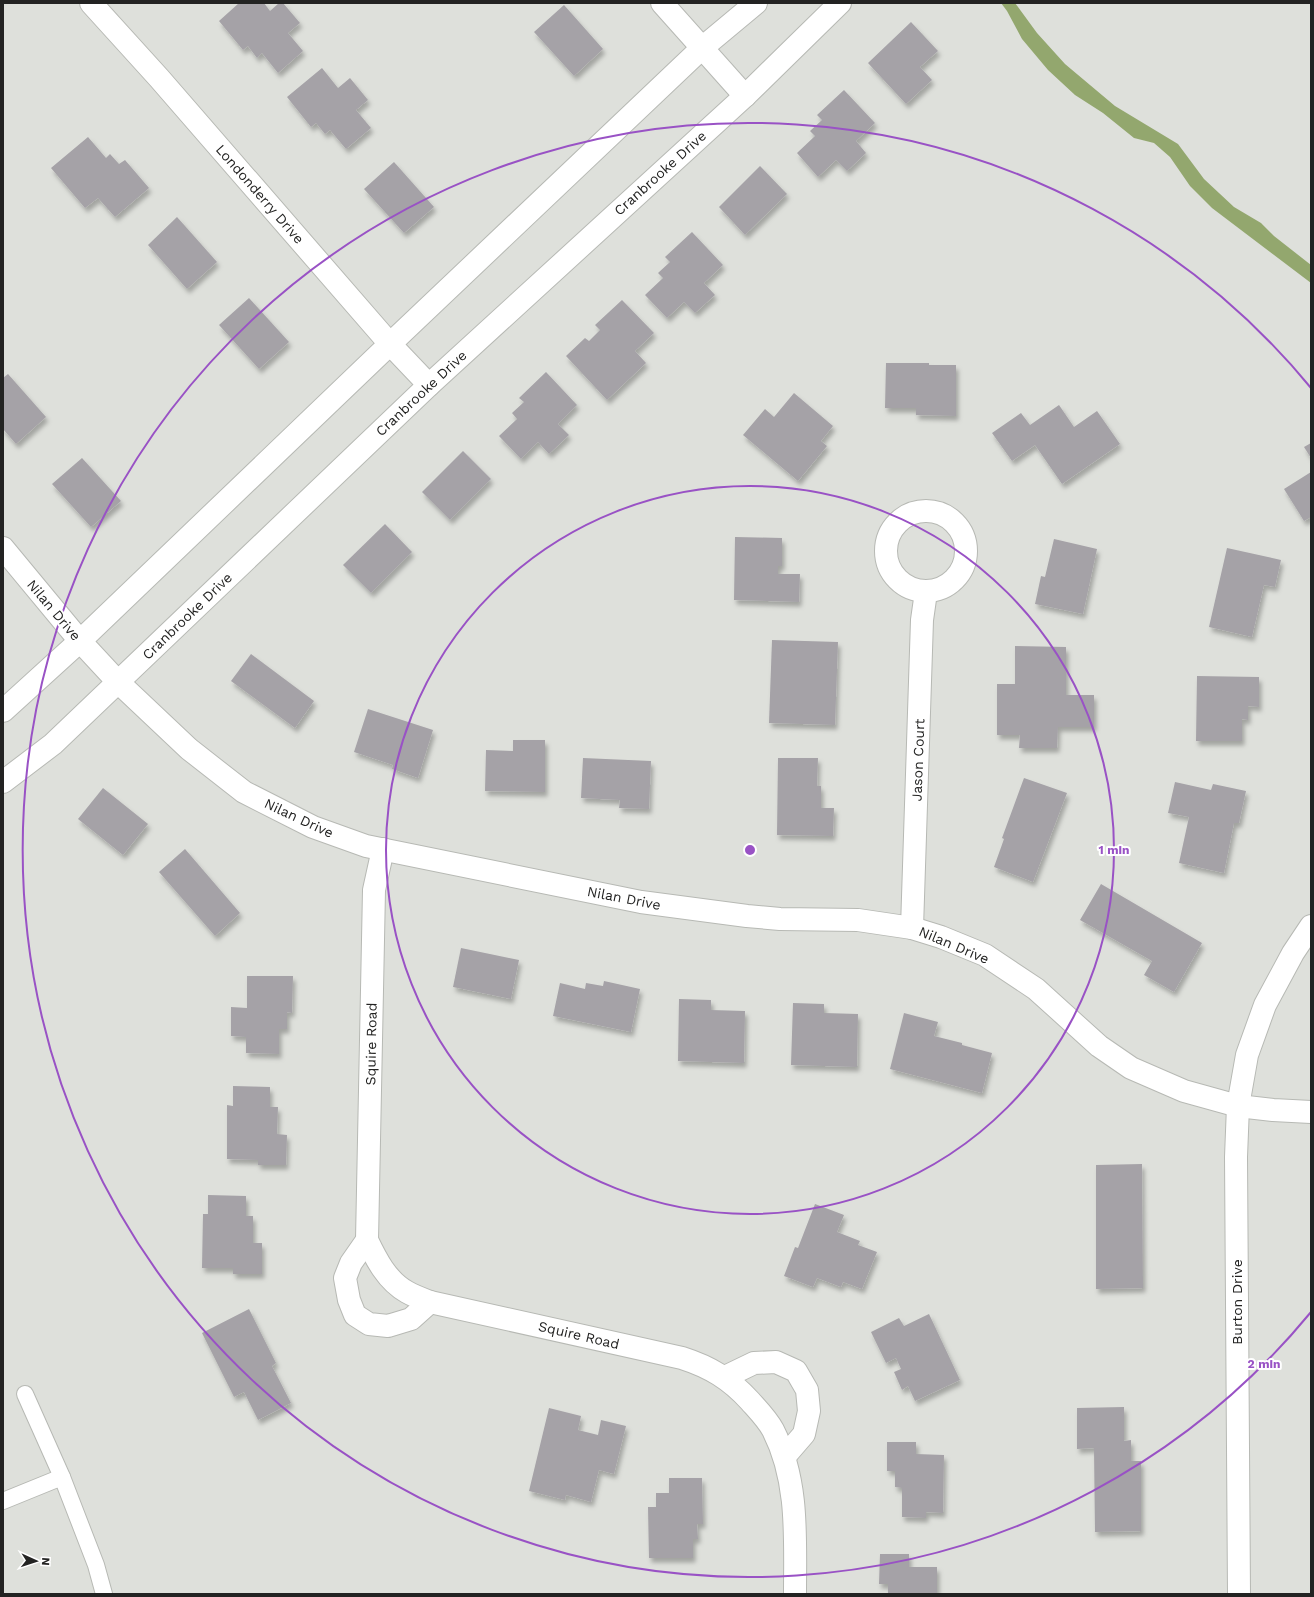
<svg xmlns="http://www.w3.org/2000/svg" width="1314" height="1597" font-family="'Work Sans',sans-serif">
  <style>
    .water { fill: #93a76e }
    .building { fill: #a5a2a7; filter: url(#shadow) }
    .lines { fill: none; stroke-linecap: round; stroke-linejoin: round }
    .lane-casing { stroke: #b7b9b4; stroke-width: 18 }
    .street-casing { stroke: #b7b9b4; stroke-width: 24 }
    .lane { stroke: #fff; stroke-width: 16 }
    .street { stroke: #fff; stroke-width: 22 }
    .ring { fill: none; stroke: #9952c5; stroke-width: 2 }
    .labels { text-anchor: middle; stroke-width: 4; stroke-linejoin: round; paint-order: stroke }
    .street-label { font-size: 14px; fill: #232322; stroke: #fff }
    .centre { fill: #9952c5; stroke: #fff; stroke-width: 2 }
    .ring-label { font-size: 12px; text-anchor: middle; font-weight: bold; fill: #9952c5; stroke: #fff; stroke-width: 4; stroke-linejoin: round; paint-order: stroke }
  </style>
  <defs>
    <filter id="shadow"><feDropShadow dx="2.5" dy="4.5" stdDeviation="2" flood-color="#0004"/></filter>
  </defs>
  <rect width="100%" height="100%" fill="#dee0db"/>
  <!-- water -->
  <path class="water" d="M1001 3H1015L1037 33 1065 64 1115 106 1178 144 1204 179 1234 207 1261 223 1274 236 1311 265V283L1212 208 1190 186 1170 157 1154 143 1134 138 1103 113 1075 95 1048 70 1022 39 1007 11Z"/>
  <!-- building -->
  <g class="building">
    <path d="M239 3H264L270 11 279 3H283L300 23 288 33 303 51 278 73 262 53 257 58 248 46 243 50 219 21Z"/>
    <path d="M564 5 603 49 574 76 534 32Z"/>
    <path d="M911 22 938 51 920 67 932 80 906 104 868 63Z"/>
    <path d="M322 68 338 88 350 78 368 100 356 110 371 128 346 149 330 130 325 134 316 123 311 127 287 97Z"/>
    <path d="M844 90 875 123 856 141 866 153 847 171 836 160 818 177 797 153 815 136 810 131 822 120 817 115Z"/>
    <path d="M88 137 106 158 110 154 119 164 125 160 149 188 115 217 98 198 85 208 51 168Z"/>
    <path d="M394 162 434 207 404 233 364 189Z"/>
    <path d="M760 166 787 194 745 235 719 207Z"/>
    <path d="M177 217 217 262 187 289 148 245Z"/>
    <path d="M692 232 723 265 704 283 715 295 695 313 684 302 667 318 645 295 663 278 658 273 670 262 665 257Z"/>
    <path d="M249 298 289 342 259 369 219 325Z"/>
    <path d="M622 300 654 333 635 351 646 363 607 400 566 356 585 338 589 341 600 330 595 325Z"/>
    <path d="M886 363H929V365H956V416L916 415V408H885Z"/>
    <path d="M546 372 577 405 558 424 569 435 549 454 538 442 521 459 499 436 517 419 512 413 524 402 519 398Z"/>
    <path d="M8 374 46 417 16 444 3 429V378Z"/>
    <path d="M794 393 833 426 821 441 827 446 798 481 743 435 765 409 774 417Z"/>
    <path d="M1059 405 1074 427 1097 411 1120 444 1062 484 1035 445 1012 461 992 433 1021 413 1030 425Z"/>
    <path d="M1311 443V458L1304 447Z"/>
    <path d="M463 451 491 479 450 520 422 492Z"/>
    <path d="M82 458 121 501 91 527 52 484Z"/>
    <path d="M1311 472V517L1304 521 1284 489Z"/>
    <path d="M385 524 412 552 371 593 343 565Z"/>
    <path d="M735 537 782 538V566H778V574H800L799 602 734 600Z"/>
    <path d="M1054 539 1097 549 1083 614 1035 604 1041 576 1045 577Z"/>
    <path d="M1227 548 1281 560 1275 587 1264 585 1252 637 1209 627Z"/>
    <path d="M772 640 838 642 835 725 769 723Z"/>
    <path d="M1015 646 1066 647V695H1094V727H1058L1057 748H1019L1020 735H997V684H1015Z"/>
    <path d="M251 654 314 701 295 728 231 681Z"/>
    <path d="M1197 676 1259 677V707L1248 706V720L1242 719V741H1196Z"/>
    <path d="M368 709 433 730 418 778 392 769 393 765 354 752Z"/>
    <path d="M513 740H545V792L485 791 486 750 513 751Z"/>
    <path d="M583 758 651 761 649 809 619 808 620 800 581 798Z"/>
    <path d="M778 758H818L817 786H821V808H834L833 836 777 835Z"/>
    <path d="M1024 778 1067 793 1033 882 994 867 1004 839 1002 838Z"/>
    <path d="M1175 782 1211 790 1213 784 1246 791 1239 823H1234L1224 873 1179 863 1189 817 1168 813Z"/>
    <path d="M103 788 148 824 123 855 78 819Z"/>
    <path d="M185 849 240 913 215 936 159 872Z"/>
    <path d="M1101 884 1202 943 1174 992 1144 975 1152 961 1080 920Z"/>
    <path d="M461 948 519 960 511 999 453 987Z"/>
    <path d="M247 976H293L292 1013 287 1012V1029H279V1054L246 1053V1037L231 1036V1007L247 1008Z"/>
    <path d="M604 981 640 989 631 1032 553 1016 560 983 585 989 586 983 603 986Z"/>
    <path d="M679 999 711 1000V1010L745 1011 744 1063 678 1061Z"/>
    <path d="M793 1003 824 1004V1013L858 1014 857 1067 791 1065Z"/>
    <path d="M904 1013 938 1022 934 1036 962 1043V1045L992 1053 982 1093 890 1069Z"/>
    <path d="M233 1086 270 1087V1107H278L277 1134 287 1135 286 1165H258V1160L227 1159V1105L233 1106Z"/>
    <path d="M1142 1164 1143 1288 1096 1289V1165Z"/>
    <path d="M208 1195 246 1196V1216H253V1243H262V1274H233V1268H202L203 1214H208Z"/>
    <path d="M815 1204 844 1215 837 1232 860 1241 858 1245 877 1252 862 1289 843 1282 841 1287 817 1278 813 1287 784 1276 795 1247 798 1248Z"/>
    <path d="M249 1309 276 1363 272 1366 291 1403 258 1420 244 1392 234 1397 202 1333Z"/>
    <path d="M929 1314 960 1380 915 1401 908 1386 902 1390 894 1372 901 1369 896 1358 886 1363 871 1332 899 1318 904 1326Z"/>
    <path d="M1124 1407V1441L1131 1440V1461H1141V1531L1095 1532 1094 1448 1077 1449V1408Z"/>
    <path d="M549 1408 581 1416 578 1430 598 1435 601 1420 626 1426 614 1474 599 1470 591 1502 566 1495 565 1500 529 1491Z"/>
    <path d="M887 1442H916V1454L944 1455 943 1513 926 1512V1518L902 1517V1488L895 1487V1471H887Z"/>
    <path d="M669 1478H702L703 1524H697L698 1539H693V1558H649L648 1507H656V1493H669Z"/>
    <path d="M880 1554H909V1567H937V1594H888V1584H879Z"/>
  </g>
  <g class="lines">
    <!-- lane casing -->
    <g class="lane-casing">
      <g id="lane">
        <path d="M25 1394 62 1477"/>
        <path d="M3 1501 62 1477 96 1565 104 1594"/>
      </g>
    </g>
    <!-- street casing -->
    <g class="street-casing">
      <g id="street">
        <path d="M91 3 159 78 390 344 429 385"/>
        <path d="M662 3 745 96"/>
        <circle cx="926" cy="551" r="40"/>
        <path d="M3 548 80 641 118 682 189 749 244 792 313 827 366 846 641 902 747 916 780 919 858 920 912 928 941 937 985 955 1036 989 1099 1046 1131 1068 1184 1091 1238 1106 1273 1110 1311 1112"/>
        <path d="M3 711 80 641 390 344 702 48 756 3"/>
        <path d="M3 782 53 744 429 385 745 96 840 3"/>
        <path d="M383 849 374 890 367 1240C376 1259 387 1281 407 1292 414 1296 422 1299 430 1302L682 1358C710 1367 730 1379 750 1401 758 1410 767 1419 773 1430 799 1481 795 1538 795 1594"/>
        <path d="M912 928 922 620 926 592"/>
        <path d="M367 1240 351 1263 345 1278 349 1300 355 1315 369 1324 388 1326 411 1319 430 1302"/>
        <path d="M725 1377 754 1363 776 1362 796 1371 807 1390 809 1411 804 1434 785 1456"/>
        <path d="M1239 1594 1236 1157 1238 1106 1247 1055 1265 1005 1293 953 1311 926"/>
      </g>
    </g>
    <!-- lane -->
    <use href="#lane" class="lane"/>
    <!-- street -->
    <use href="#street" class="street"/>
  </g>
  <!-- distance rings -->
  <g class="ring">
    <circle cx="750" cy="850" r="364"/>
    <path d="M1311 1312A727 727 0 1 1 1311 388"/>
  </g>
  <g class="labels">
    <!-- street labels -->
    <g class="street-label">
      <text transform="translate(660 173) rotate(-42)" y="5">Cranbrooke Drive</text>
      <text transform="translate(260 194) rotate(49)" y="5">Londonderry Drive</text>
      <text transform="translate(421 393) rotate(-43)" y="5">Cranbrooke Drive</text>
      <text transform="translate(54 610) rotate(50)" y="5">Nilan Drive</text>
      <text transform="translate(187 616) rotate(-44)" y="5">Cranbrooke Drive</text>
      <text transform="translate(918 760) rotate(-88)" y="5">Jason Court</text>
      <text transform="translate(299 818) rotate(25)" y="5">Nilan Drive</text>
      <text transform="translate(624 898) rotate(11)" y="5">Nilan Drive</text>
      <text transform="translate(954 945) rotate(23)" y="5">Nilan Drive</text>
      <text transform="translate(371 1044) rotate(-89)" y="5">Squire Road</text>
      <text transform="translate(1237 1302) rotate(-90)" y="5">Burton Drive</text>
      <text transform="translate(579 1335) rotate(13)" y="5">Squire Road</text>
    </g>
  </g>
  <circle cx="750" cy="850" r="6" class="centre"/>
  <g class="ring-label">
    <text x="1114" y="854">1 min</text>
    <text x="1264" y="1368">2 min</text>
  </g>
  <!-- border -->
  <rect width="1314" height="1597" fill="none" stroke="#232322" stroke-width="8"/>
  <!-- north arrow -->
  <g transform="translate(36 1561) rotate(93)" stroke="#ffffff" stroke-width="3" paint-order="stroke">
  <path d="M0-3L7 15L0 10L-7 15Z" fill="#232322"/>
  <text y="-6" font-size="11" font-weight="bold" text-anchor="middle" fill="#232322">N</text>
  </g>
</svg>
